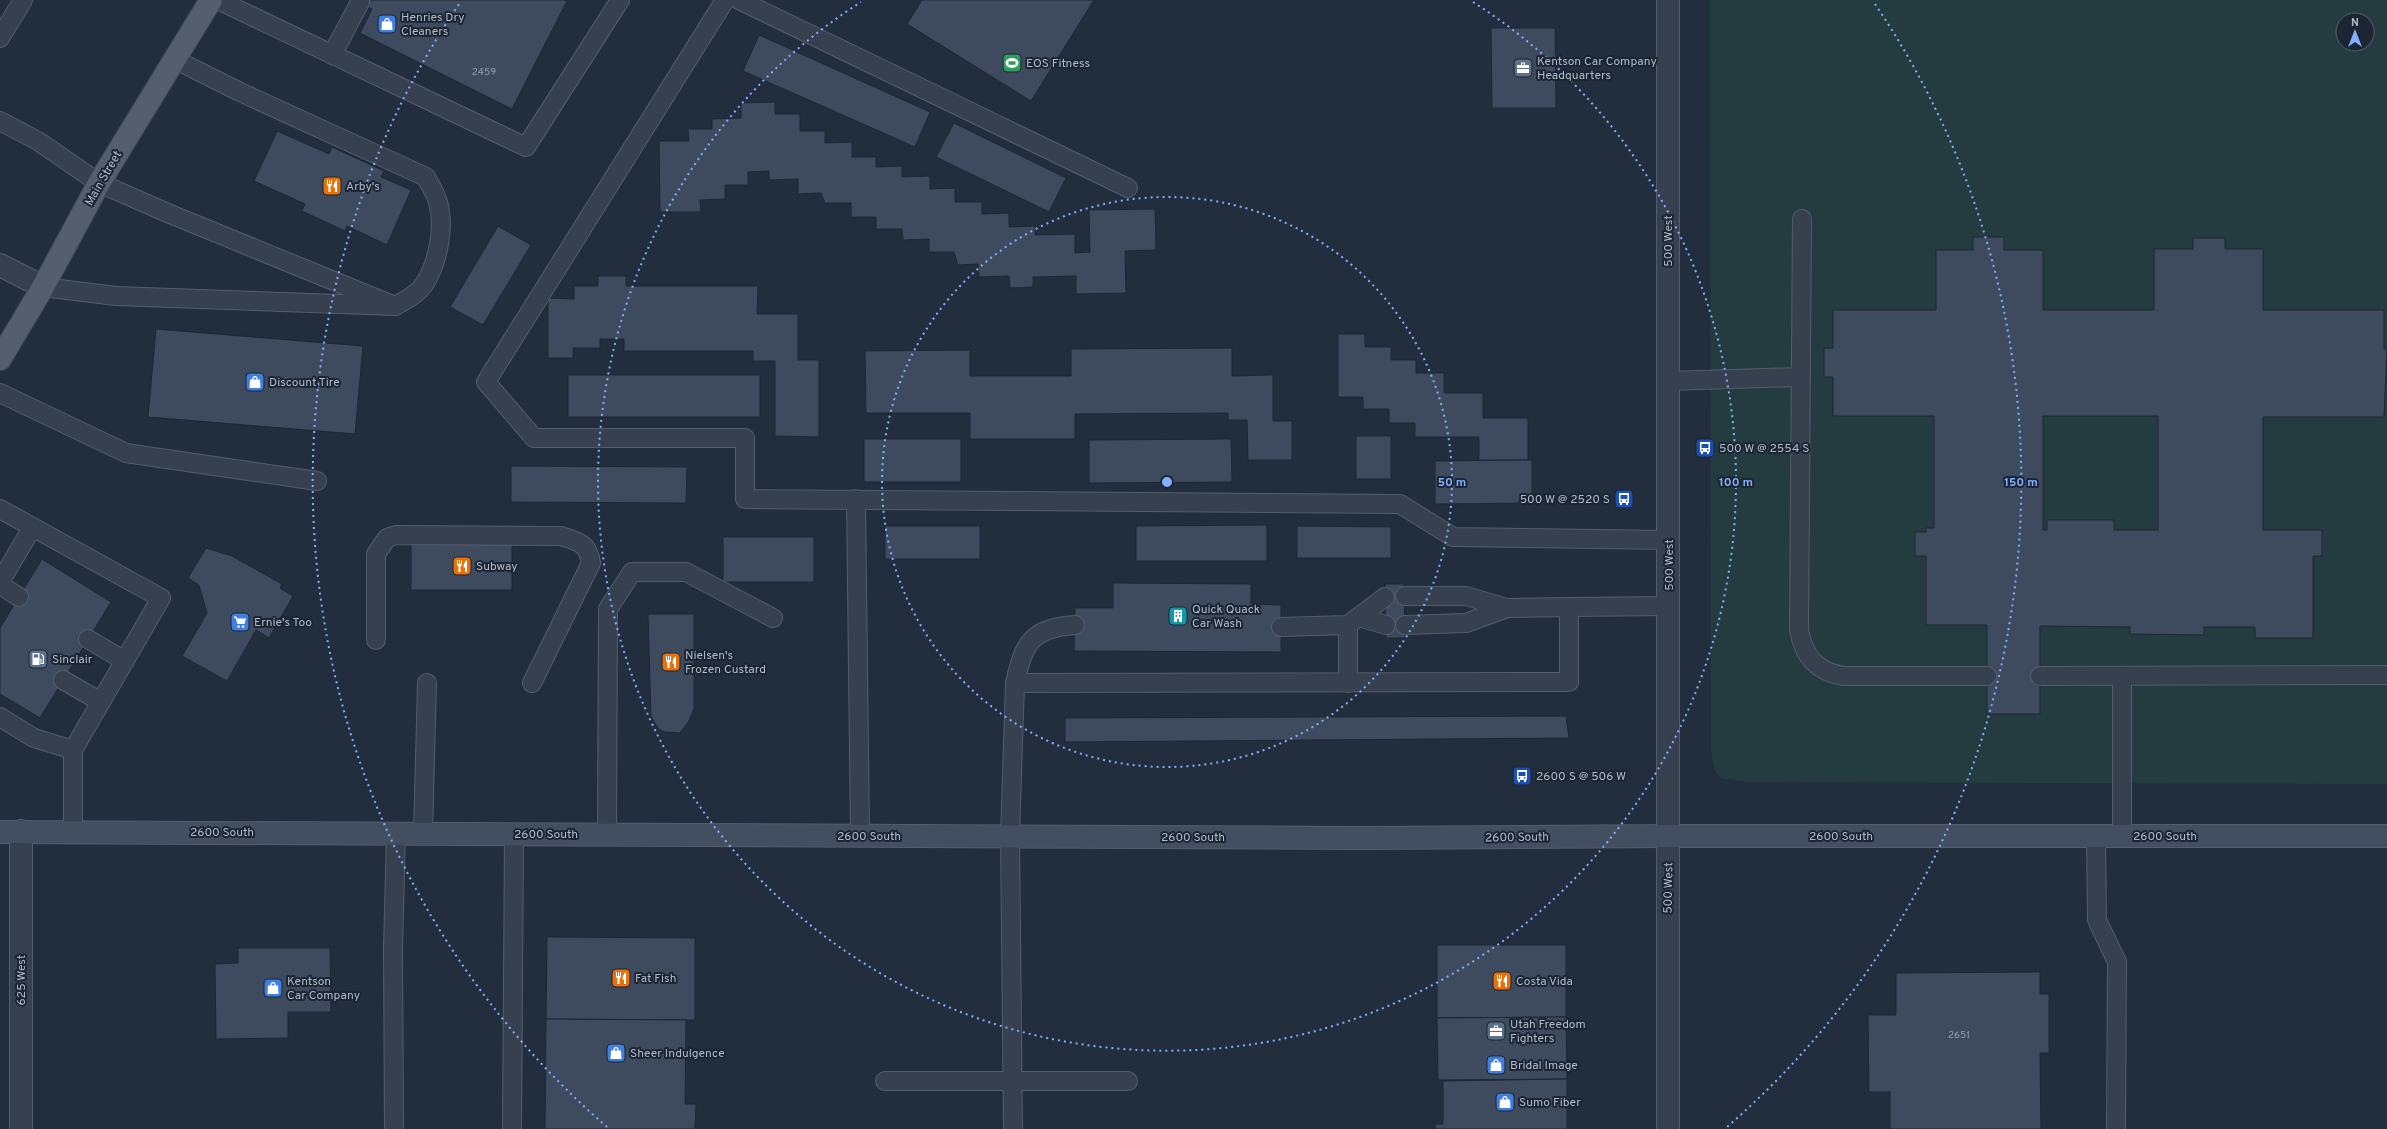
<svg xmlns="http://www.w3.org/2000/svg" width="2387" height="1129" font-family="Overpass,sans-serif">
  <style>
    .green { fill: #243c3f; fill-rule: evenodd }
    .building { fill: #3e4b5e; stroke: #1d2735; fill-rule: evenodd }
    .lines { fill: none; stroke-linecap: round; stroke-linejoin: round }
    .service-casing { stroke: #545d6c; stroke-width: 20 }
    .minor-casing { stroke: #545d6c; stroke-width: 24 }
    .tertiary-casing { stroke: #545d6c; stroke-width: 24 }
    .secondary-casing { stroke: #545d6c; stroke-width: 24 }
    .primary-casing { stroke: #3f4957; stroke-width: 24 }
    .service { stroke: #36404e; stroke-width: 18 }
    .minor { stroke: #36404e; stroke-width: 22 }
    .tertiary { stroke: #36404e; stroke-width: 22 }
    .secondary { stroke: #444e61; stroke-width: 22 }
    .primary { stroke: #545e6e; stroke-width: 22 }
    .ring { fill: none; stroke: #82affe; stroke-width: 2; stroke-dasharray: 2 4 }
    .labels { text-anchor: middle; stroke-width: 4; stroke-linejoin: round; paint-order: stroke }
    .number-label { font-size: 10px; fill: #959eae }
    .poi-label { font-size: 12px; fill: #b2bac9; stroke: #1b2533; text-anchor: start }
    .street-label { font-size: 12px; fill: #b2bac9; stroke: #1b2533 }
    .centre { fill: #82affe; stroke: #1b2533; stroke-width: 2 }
    .ring-label { font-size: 12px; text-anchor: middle; font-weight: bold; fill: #82affe; stroke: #1b2533; stroke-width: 4; stroke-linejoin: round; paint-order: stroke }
  </style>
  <rect width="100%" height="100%" fill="#222d3e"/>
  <!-- green -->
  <path class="green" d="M1710 0H2387V784L1747 782 1720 778 1714 769 1711 750ZM2343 20H2367V44H2343Z"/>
  <!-- building -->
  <g class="building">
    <path d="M355 0H564L567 1 512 109 360 33 372 9Z"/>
    <path d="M922 0H1094L1031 101 907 24Z"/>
    <path d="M1491 28H1555L1556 108H1492Z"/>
    <path d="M759 35 930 112 915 147 743 71Z"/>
    <path d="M775 102V114H800V131H825V143L852 142V157H876V167L902 166V177L930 176V189L955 188V202H982V214L1009 213V227L1035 226V235L1075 234V253L1090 252 1089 210 1155 209 1156 250 1125 251 1126 293 1076 294V276L1033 277V287L1010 288 1009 276 979 277 978 264 958 265 954 252H929V239L903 240 902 229H876V217H851V203H825L821 193 798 194V179L769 180V171L748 172V185H725V199L700 200 701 212H660L659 141H689L688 129H712V119L741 118V103Z"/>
    <path d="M954 123 1066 178 1049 212 936 157Z"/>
    <path d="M277 131 329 154 332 147 384 171 381 177 411 190 387 245 347 226 345 231 302 211 305 204 254 181Z"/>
    <path d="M498 226 531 245 483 325 450 307Z"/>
    <path d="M1973 237H2004V250H2043V310H2154V249H2193V238H2225V249H2263V310H2384V349H2387L2384 417H2263V530H2322V556H2313V638H2255V627H2204V635L2130 634V627L2040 626V714H1987V625H1926V556H1915V532H1926V528H1934V416H1833V377H1824V348H1833V310H1936V250H1973ZM2043 416H2158V530H2114V520H2047V530H2043Z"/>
    <path d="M598 276H626V286H758L757 314H798V360H819V437L775 436V361H753V351H624V339H600V348H573V358H548V298L574 299V286H598Z"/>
    <path d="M156 329 363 346 355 434 148 417Z"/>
    <path d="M1338 334H1365V347H1391V360H1416V373H1444V393H1483V418H1528V460H1479V437H1415V423H1389V409H1363V397H1338Z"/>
    <path d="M1232 348V376L1273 375V421H1292V460H1248L1247 420H1228V413L1075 414V439H970V413H866L865 351 970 350V376H1071V349Z"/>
    <rect x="568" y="375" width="192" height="42"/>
    <rect x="1356" y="436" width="35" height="43"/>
    <rect x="864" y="439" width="97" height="43"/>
    <path d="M1231 439 1232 482 1089 483V440Z"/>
    <path d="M1532 460V503L1435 504V461Z"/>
    <path d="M511 466 687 467 686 503 511 502Z"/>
    <path d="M1267 525V561H1136V526Z"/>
    <rect x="885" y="526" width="95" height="33"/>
    <path d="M1297 526 1391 527V558H1297Z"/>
    <rect x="723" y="537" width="91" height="45"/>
    <rect x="411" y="542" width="101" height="48"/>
    <path d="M206 548 232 556 282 584 280 588 293 596 269 638 256 630 227 681 182 656 207 613 199 585 188 578Z"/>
    <path d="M42 559 111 602 40 718 0 694V628Z"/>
    <path d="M1113 583 1251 584V604L1281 605V652L1074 651 1075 608H1113Z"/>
    <path d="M1385 584H1404L1405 638H1386Z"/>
    <path d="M648 614H694V709L689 721 680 733 664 732 658 728 651 716Z"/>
    <path d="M1566 716 1569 738 1065 742V718Z"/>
    <path d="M547 937 695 938V1020L546 1019Z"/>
    <path d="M1437 945H1566V1017L1437 1018Z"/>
    <path d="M238 948H330L331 1012H288V1038L216 1039 215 964 238 963Z"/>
    <path d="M2040 972V994H2049V1053H2040L2041 1129H1890V1092H1869L1868 1015H1896V973Z"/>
    <path d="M1566 1017 1567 1079 1438 1080 1437 1018Z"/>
    <path d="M546 1019 686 1020 685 1104H696L695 1129H545Z"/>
    <path d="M1567 1079V1129H1435V1124H1443V1081Z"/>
  </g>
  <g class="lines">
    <!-- service casing -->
    <g class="service-casing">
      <g id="service">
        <path d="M218 0 526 147 620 0"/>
        <path d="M725 0 486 382 534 438H745V499L1400 504 1453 537 1669 540"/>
        <path d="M739 0 1128 188"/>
        <path d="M0 38 23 0"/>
        <path d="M332 55 360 2"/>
        <path d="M174 59 240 92 426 177C430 185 436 194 438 202 445 227 438 262 425 283 418 294 406 300 395 306"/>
        <path d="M0 121 38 141 99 183 170 214 395 306 116 296 43 287"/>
        <path d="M1802 219 1799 630C1804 657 1817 672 1844 676H1987"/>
        <path d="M1668 381 1800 377"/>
        <path d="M0 393 126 453 317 481"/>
        <path d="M856 499 860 836"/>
        <path d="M0 509 161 598 73 750V831"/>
        <path d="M0 582 32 528"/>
        <path d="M0 585 19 597"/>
        <path d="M1405 596H1466L1507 608 1569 607"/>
        <path d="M1359 617 1386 625"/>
        <path d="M1348 625V683"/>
        <path d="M1405 625 1466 623 1507 608"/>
        <path d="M1281 627 1348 625 1385 597"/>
        <path d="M88 639 125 661"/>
        <path d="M376 640V554L387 538 396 535 561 536C579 542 588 543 591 563L532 683"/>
        <path d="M2040 676 2387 675"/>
        <path d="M63 680 101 702"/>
        <path d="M1015 683C1024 643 1031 628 1075 625"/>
        <path d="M0 717 34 738 73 750"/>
        <path d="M423 833 427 683"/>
        <path d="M607 835 608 609 632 572H686L773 618"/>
        <path d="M2096 836 2097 920 2117 962 2116 1129"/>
        <path d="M2122 836V676"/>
        <path d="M885 1081H1128"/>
        <path d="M394 1129 393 949 396 833"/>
        <path d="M512 1129 514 834"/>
        <path d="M1013 1129 1010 836 1015 683 1569 682V607L1669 606"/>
      </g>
    </g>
    <!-- minor casing -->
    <g class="minor-casing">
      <g id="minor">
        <path d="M0 265 43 287"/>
        <path d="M21 831V1129"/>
      </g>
    </g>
    <!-- tertiary casing -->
    <g class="tertiary-casing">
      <path id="tertiary" d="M1668 0V1129"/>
    </g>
    <!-- secondary casing -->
    <g class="secondary-casing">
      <path id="secondary" d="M0 832 1362 838 1669 836H2387"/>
    </g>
    <!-- primary casing -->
    <g class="primary-casing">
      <path id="primary" d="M0 359 43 287 99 183 211 0"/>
    </g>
    <!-- service -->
    <use href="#service" class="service"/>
    <!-- minor -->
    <use href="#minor" class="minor"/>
    <!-- tertiary -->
    <use href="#tertiary" class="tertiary"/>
    <!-- secondary -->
    <use href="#secondary" class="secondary"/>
    <!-- primary -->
    <use href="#primary" class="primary"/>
  </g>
  <!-- distance rings -->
  <g class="ring">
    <circle cx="1167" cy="482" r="285"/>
    <path d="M1473 2A569 569 0 1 1 861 2"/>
    <path d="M607 1127A854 854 0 0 1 459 4M1875 4A854 854 0 0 1 1727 1127"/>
  </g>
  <!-- icons -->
  <defs>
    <g id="shop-square" transform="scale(1)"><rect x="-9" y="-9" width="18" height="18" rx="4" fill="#3f7fe0" stroke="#1b2533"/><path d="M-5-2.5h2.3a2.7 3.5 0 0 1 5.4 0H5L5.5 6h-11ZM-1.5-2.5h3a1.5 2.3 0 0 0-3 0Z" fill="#fff"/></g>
    <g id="stadium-square" transform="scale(1)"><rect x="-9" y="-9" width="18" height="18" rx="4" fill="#2e9e5b" stroke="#1b2533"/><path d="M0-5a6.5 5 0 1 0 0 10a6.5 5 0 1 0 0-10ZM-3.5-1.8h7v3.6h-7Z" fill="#fff"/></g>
    <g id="office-square" transform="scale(1)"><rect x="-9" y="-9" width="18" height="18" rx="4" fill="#5c6f8a" stroke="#1b2533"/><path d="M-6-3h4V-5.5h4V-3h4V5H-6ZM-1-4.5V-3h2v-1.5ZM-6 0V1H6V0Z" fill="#fff"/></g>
    <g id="restaurant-square" transform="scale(1)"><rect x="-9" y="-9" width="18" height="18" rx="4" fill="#e8710a" stroke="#1b2533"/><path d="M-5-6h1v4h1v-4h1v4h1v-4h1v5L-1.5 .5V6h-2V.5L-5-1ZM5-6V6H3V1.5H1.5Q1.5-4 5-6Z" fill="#fff"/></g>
    <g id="bus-square" transform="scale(1)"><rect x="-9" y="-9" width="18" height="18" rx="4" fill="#1a4fb4" stroke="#1b2533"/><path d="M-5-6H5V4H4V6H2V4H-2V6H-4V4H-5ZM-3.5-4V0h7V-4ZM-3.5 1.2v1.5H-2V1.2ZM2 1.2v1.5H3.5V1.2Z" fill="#fff"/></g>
    <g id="building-square" transform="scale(1)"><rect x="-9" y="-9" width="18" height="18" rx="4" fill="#0f9aa8" stroke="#1b2533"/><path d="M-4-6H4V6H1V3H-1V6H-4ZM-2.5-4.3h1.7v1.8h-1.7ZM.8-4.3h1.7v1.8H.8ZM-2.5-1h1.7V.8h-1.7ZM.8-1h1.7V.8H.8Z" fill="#fff"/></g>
    <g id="supermarket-square" transform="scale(1)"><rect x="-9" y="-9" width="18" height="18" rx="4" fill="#3f7fe0" stroke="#1b2533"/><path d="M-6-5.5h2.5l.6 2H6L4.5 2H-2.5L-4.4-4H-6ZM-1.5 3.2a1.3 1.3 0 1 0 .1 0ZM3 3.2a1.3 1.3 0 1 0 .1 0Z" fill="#fff"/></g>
    <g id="fuel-square" transform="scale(1)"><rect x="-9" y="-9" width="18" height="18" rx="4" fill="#5c6f8a" stroke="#1b2533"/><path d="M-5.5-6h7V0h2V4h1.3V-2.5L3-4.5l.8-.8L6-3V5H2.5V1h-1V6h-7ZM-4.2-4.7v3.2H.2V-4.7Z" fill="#fff"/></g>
  </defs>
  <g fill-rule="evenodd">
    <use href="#shop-square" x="387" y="24"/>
    <use href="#stadium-square" x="1012" y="63"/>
    <use href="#office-square" x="1523" y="68"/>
    <use href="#restaurant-square" x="332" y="186"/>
    <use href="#shop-square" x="255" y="382"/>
    <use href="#bus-square" x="1705" y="448"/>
    <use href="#bus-square" x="1624" y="499"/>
    <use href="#restaurant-square" x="462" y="566"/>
    <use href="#building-square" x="1178" y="616"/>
    <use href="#supermarket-square" x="240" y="622"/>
    <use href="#fuel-square" x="38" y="659"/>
    <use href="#restaurant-square" x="671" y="662"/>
    <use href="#bus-square" x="1522" y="776"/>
    <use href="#restaurant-square" x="621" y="978"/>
    <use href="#restaurant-square" x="1502" y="981"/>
    <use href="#shop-square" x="273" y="988"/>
    <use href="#office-square" x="1496" y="1031"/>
    <use href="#shop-square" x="616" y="1053"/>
    <use href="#shop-square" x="1496" y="1065"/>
    <use href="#shop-square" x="1505" y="1102"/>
  </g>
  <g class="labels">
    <!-- number labels -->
    <g class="number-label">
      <text x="484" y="75">2459</text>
      <text x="1959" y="1038">2651</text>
    </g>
    <!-- poi labels -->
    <g class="poi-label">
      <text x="401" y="21">Henries Dry<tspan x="401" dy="14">Cleaners</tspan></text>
      <text x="1537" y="65">Kentson Car Company<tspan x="1537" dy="14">Headquarters</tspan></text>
      <text x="1026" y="67">EOS Fitness</text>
      <text x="346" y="190">Arby's</text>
      <text x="269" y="386">Discount Tire</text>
      <text x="1719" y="452">500 W @ 2554 S</text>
      <text x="1610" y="503" text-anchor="end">500 W @ 2520 S</text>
      <text x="476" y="570">Subway</text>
      <text x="1192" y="613">Quick Quack<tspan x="1192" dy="14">Car Wash</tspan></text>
      <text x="254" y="626">Ernie's Too</text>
      <text x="685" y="659">Nielsen's<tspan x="685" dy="14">Frozen Custard</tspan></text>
      <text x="52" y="663">Sinclair</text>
      <text x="1536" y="780">2600 S @ 506 W</text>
      <text x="635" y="982">Fat Fish</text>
      <text x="287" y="985">Kentson<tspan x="287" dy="14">Car Company</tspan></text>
      <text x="1516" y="985">Costa Vida</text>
      <text x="1510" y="1028">Utah Freedom<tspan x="1510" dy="14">Fighters</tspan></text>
      <text x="630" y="1057">Sheer Indulgence</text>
      <text x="1510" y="1069">Bridal Image</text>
      <text x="1519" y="1106">Sumo Fiber</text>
    </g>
    <!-- street labels -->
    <g class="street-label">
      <text transform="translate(103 178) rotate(-60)" y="4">Main Street</text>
      <text transform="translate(1668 241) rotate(-90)" y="4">500 West</text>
      <text transform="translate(1669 565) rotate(-90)" y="4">500 West</text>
      <text x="222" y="836">2600 South</text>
      <text x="546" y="838">2600 South</text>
      <text x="869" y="840">2600 South</text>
      <text x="1841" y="840">2600 South</text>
      <text x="2165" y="840">2600 South</text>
      <text x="1193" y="841">2600 South</text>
      <text transform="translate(1517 837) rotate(-1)" y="4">2600 South</text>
      <text transform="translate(1668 888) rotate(-89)" y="4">500 West</text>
      <text transform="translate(21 980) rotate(-90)" y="4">625 West</text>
    </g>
  </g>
  <circle cx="1167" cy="482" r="6" class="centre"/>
  <g class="ring-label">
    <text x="1452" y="486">50 m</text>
    <text x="1736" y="486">100 m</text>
    <text x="2021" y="486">150 m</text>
  </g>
  <!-- north arrow -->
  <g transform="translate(2355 32)"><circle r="19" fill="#1b2533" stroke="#57616f"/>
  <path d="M0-3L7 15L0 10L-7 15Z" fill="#82affe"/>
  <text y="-6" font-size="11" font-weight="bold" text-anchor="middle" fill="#b2bac9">N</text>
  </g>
</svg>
